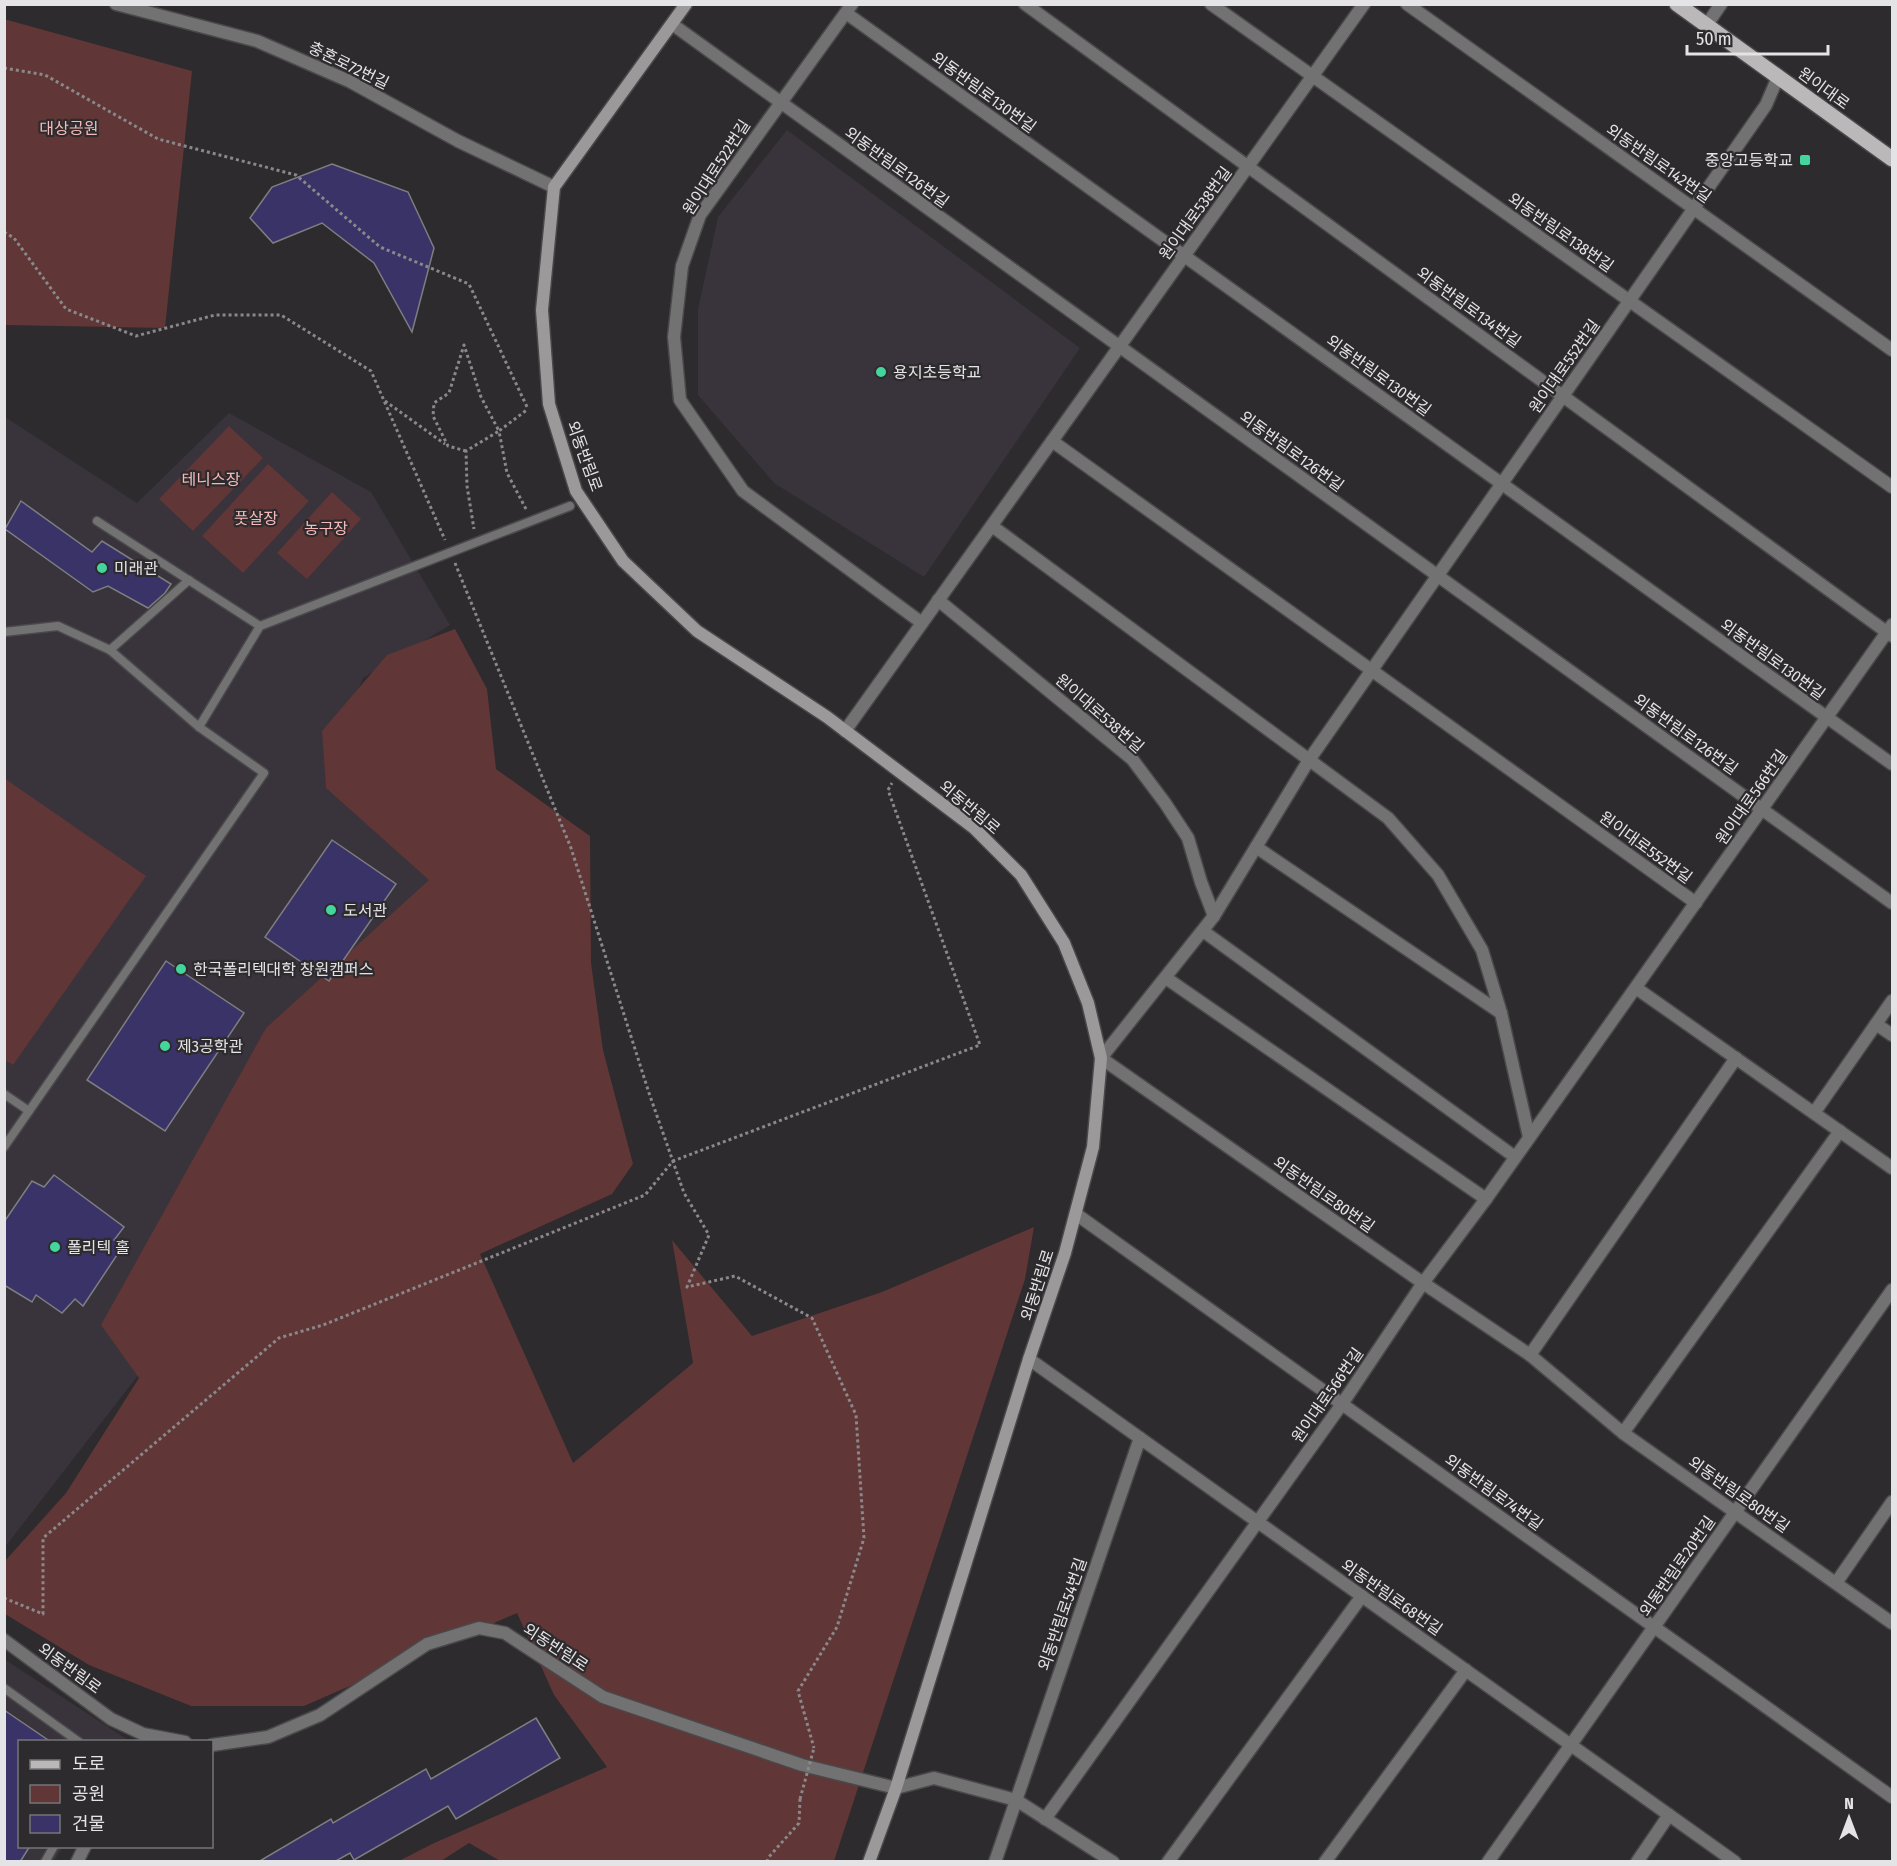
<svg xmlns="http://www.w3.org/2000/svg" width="1897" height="1866" font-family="'Fira Sans Condensed','Noto Sans KR',sans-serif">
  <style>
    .built { fill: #39333b }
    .green { fill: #603637 }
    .building { fill: #3a3367; stroke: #7e7e81; stroke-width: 1.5 }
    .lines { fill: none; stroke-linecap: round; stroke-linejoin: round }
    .service-casing { stroke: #4a484a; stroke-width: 11 }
    .minor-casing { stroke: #4a484a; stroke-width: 15 }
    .tertiary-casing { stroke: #4a484a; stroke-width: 15 }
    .secondary-casing { stroke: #4a484a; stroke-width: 15 }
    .primary-casing { stroke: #4a484a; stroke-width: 18 }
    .path { stroke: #8a888a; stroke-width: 3; stroke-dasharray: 3 3; stroke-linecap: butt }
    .service { stroke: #737273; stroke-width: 8 }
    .minor { stroke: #737273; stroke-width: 12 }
    .tertiary { stroke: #737273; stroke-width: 12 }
    .secondary { stroke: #9c999a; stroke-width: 12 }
    .primary { stroke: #bbb8b9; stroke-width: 15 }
    .path-bridge { stroke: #8a888a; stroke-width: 3; stroke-dasharray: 3 3; stroke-linecap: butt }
    .poi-dot { fill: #46d49e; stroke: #2d2b2d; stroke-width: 2 }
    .labels { text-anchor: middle; stroke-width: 4.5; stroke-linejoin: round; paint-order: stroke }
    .street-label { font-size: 16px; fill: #e4e3e5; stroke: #2d2b2d }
    .park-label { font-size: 16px; fill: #f6b9b9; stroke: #2d2b2d }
    .poi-label { font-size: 16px; fill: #e4e3e5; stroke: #2d2b2d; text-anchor: start }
  </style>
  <rect width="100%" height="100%" fill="#2d2b2d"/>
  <!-- built -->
  <g class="built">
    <path d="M787 130 1080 348 924 577 774 483 698 395V309L718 217Z"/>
    <path d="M229 413 371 492 450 625 363 678 331 759 451 887 143 1369 5 1547V417L137 503Z"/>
    <path d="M4 1659 128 1740 127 1742H20V1846L63 1847 54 1861H5Z"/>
  </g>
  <!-- green -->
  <g class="green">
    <path d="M4 19 192 71 165 328 5 325Z"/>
    <path d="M229 426 263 458 193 531 159 499Z"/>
    <path d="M268 464 309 501 243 573 202 536Z"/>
    <path d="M332 492 361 519 307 579 277 553Z"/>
    <path d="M455 629 487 689 496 769 590 836 591 963 603 1050 633 1164 612 1194 480 1254 573 1463 693 1363 672 1240 752 1336 882 1292 1034 1227 1025 1279 834 1861 502 1862 469 1843 441 1861H399L432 1844 607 1767 554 1695 517 1613 304 1706H191L89 1665 5 1614V1561L66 1493 139 1378 101 1325 266 1028 429 880 326 788 322 731 387 655Z"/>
    <path d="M4 778 146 876 13 1065 4 1059Z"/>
  </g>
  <!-- building -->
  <g class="building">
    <path d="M332 164 408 192 434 248 412 332 374 263 322 223 273 243 250 218 272 187Z"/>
    <path d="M21 501 92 552 102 541 171 584 165 593 148 608 108 586 93 592 5 529Z"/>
    <path d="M332 840 396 884 329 981 265 937Z"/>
    <path d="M166 961 244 1013 165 1131 87 1080Z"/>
    <path d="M54 1175 124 1227 114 1240 123 1246 83 1306 75 1299 62 1313 36 1295 32 1302 4 1285V1222L32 1181 44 1187Z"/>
    <path d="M4 1710 51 1742H20V1846H30L20 1862H4Z"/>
    <path d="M536 1718 560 1758 456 1819 448 1806 354 1860 350 1853 334 1862H258L331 1819 333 1823 426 1769 431 1779Z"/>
  </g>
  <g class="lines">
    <!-- service casing -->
    <g class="service-casing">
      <g id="service">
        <path d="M97 521 260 626"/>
        <path d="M4 632 58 626 110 650 199 727 264 773 4 1147"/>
        <path d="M110 650 189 580"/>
        <path d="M199 727 260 626 570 506"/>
        <path d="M4 1094 29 1111"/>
        <path d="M4 1688 79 1742"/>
        <path d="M45 1862 54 1846"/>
      </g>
    </g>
    <!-- minor casing -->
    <g class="minor-casing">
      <g id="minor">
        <path d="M116 4 257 41 349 81 458 141 554 187"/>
        <path d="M852 4 700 215 682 266 674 337 680 400 743 491 922 623"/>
        <path d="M1025 4 1892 636"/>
        <path d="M1211 4 1892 487"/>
        <path d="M1407 4 1892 350"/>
        <path d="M846 13 1892 764"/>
        <path d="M672 24 1892 903"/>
        <path d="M1778 77 1766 105 1309 760 1214 916 1101 1058 1423 1283 1530 1355 1623 1433 1892 1623"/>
        <path d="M1052 441 1696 903"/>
        <path d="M992 526 1388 818 1438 875 1482 950 1501 1013 1529 1137"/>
        <path d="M938 600 1132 759 1165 803 1188 838 1201 882 1214 916"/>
        <path d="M845 731 1364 4"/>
        <path d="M1256 847 1501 1013"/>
        <path d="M1203 931 1515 1157"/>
        <path d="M1166 978 1486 1199"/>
        <path d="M1636 988 1892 1168"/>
        <path d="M1876 1024 1892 1035"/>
        <path d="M1814 1113 1892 1001"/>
        <path d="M1076 1214 1892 1797"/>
        <path d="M1530 1355 1736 1058"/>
        <path d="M1029 1359 1735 1862"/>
        <path d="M1623 1433 1840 1131"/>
        <path d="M1836 1583 1892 1502"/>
        <path d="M896 1788 934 1778 1016 1800 1113 1862"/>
        <path d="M1045 1819 1342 1404 1423 1283 1486 1199 1892 625"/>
        <path d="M995 1862 1140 1438"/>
        <path d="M1168 1862 1362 1596"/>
        <path d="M1325 1862 1466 1670"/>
        <path d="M1488 1862 1892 1290"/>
        <path d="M1637 1862 1669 1815"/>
      </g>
    </g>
    <!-- tertiary casing -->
    <g class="tertiary-casing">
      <g id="tertiary">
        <path d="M1706 26 1721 4"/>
        <path d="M4 1640 111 1719 143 1734 185 1742"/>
        <path d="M212 1745 268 1737 320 1715 427 1644 479 1628 505 1633 603 1697 802 1765 896 1788"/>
        <path d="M77 1862 85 1846"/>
      </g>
    </g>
    <!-- secondary casing -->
    <g class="secondary-casing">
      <path id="secondary" d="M686 4 554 187 542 310 549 404 576 491 623 561 697 631 827 717 974 828 1021 875 1064 943 1088 1003 1101 1058 1093 1147 1065 1253 1029 1359 896 1788 869 1862"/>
    </g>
    <!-- primary casing -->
    <g class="primary-casing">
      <path id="primary" d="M1677 4 1892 159"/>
    </g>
    <!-- path -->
    <g class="path">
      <path d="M4 68 45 75 158 139 296 175 380 247 469 284 528 409"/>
      <path d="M4 232 14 238 66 309 136 336 215 315H281L371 371 445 540"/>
      <path d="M385 401 445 444"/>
      <path d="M466 451 448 446 433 416 434 403 449 393 464 345 481 397 499 431 466 451 467 486 474 529"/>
      <path d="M526 509 507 473 499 431 528 409"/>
      <path d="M455 563 571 848 649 1093 684 1193 709 1235 687 1287 735 1276 812 1318 856 1415 864 1538 837 1627 798 1691 814 1748"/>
      <path d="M4 1598 43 1614V1538L279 1338 323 1325 645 1195 673 1161 980 1045 888 790 892 783"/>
      <path d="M767 1862 768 1858 799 1823 800 1799"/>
    </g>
    <!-- service -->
    <use href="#service" class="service"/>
    <!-- minor -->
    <use href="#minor" class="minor"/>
    <!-- tertiary -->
    <use href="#tertiary" class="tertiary"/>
    <!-- secondary -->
    <use href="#secondary" class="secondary"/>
    <!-- primary -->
    <use href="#primary" class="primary"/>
    <!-- path-bridge -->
    <path class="path-bridge" d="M800 1799 814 1748"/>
  </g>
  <!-- markers -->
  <g class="poi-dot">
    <rect x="1799" y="154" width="12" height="12" rx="3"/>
    <circle cx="881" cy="372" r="6"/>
    <circle cx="102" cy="568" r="6"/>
    <circle cx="331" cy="910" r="6"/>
    <circle cx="181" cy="969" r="6"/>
    <circle cx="165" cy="1046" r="6"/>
    <circle cx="55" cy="1247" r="6"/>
  </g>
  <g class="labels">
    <!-- street labels -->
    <g class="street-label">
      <text transform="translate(349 65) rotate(26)" y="6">충혼로72번길</text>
      <text transform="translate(1824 88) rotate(36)" y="6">원이대로</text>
      <text transform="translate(984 92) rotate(36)" y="6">외동반림로130번길</text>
      <text transform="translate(1659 163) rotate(35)" y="6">외동반림로142번길</text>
      <text transform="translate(716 167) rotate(-57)" y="6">원이대로522번길</text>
      <text transform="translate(897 167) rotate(36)" y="6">외동반림로126번길</text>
      <text transform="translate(1195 213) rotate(-54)" y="6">원이대로538번길</text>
      <text transform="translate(1561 232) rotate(35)" y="6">외동반림로138번길</text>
      <text transform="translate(1469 307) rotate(36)" y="6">외동반림로134번길</text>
      <text transform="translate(1564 366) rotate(-55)" y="6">원이대로552번길</text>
      <text transform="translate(1379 375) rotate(36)" y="6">외동반림로130번길</text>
      <text transform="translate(1292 451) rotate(36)" y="6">외동반림로126번길</text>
      <text transform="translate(585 456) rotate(70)" y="6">외동반림로</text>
      <text transform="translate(1773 659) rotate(36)" y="6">외동반림로130번길</text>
      <text transform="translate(1100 713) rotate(41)" y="6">원이대로538번길</text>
      <text transform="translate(1686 734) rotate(36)" y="6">외동반림로126번길</text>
      <text transform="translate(1751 797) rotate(-55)" y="6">원이대로566번길</text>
      <text transform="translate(970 807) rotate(40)" y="6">외동반림로</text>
      <text transform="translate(1646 847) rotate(36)" y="6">원이대로552번길</text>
      <text transform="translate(1324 1194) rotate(35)" y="6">외동반림로80번길</text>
      <text transform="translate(1037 1285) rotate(-72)" y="6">외동반림로</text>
      <text transform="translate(1327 1395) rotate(-55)" y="6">원이대로566번길</text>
      <text transform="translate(1494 1492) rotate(36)" y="6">외동반림로74번길</text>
      <text transform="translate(1739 1494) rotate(35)" y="6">외동반림로80번길</text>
      <text transform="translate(1677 1566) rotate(-55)" y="6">외동반림로20번길</text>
      <text transform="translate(1392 1597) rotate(35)" y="6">외동반림로68번길</text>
      <text transform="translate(1062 1614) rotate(-71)" y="6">외동반림로54번길</text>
      <text transform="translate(556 1647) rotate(33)" y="6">외동반림로</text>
      <text transform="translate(70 1668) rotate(36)" y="6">외동반림로</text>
    </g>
    <!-- park labels -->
    <g class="park-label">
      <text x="69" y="134">대상공원</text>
      <text x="211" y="485">테니스장</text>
      <text x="256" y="524">풋살장</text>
      <text x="326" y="534">농구장</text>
    </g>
    <!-- poi labels -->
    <g class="poi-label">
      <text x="1793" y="166" text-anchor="end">중앙고등학교</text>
      <text x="893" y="378">용지초등학교</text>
      <text x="114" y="574">미래관</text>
      <text x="343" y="916">도서관</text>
      <text x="193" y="975">한국폴리텍대학 창원캠퍼스</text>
      <text x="177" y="1052">제3공학관</text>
      <text x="67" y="1253">폴리텍 홀</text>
    </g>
  </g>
  <!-- border -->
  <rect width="1897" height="1866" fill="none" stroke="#e4e3e5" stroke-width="12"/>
  <!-- legend -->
  <rect x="18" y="1740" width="195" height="108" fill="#2d2b2d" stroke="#767577" stroke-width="1.5"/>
  <rect x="30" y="1760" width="30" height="9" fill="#bbb8b9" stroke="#767577" stroke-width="1.5"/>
  <text x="72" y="1770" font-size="18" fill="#e4e3e5">도로</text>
  <rect x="30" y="1785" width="30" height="18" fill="#603637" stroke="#767577" stroke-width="1.5"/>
  <text x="72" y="1800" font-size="18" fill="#e4e3e5">공원</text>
  <rect x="30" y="1815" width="30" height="18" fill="#3a3367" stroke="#767577" stroke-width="1.5"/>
  <text x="72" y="1830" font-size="18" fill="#e4e3e5">건물</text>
  <!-- north arrow -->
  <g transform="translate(1849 1818)" stroke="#2d2b2d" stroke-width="4.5" paint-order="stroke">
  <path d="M0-4.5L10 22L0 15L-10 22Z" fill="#e4e3e5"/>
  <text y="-9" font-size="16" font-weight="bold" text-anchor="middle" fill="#e4e3e5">N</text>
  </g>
  <!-- scale -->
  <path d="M1687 45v9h141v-9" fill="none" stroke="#e4e3e5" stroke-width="3"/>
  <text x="1696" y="45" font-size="18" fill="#e4e3e5" stroke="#2d2b2d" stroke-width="4.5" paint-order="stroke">50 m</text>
</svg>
